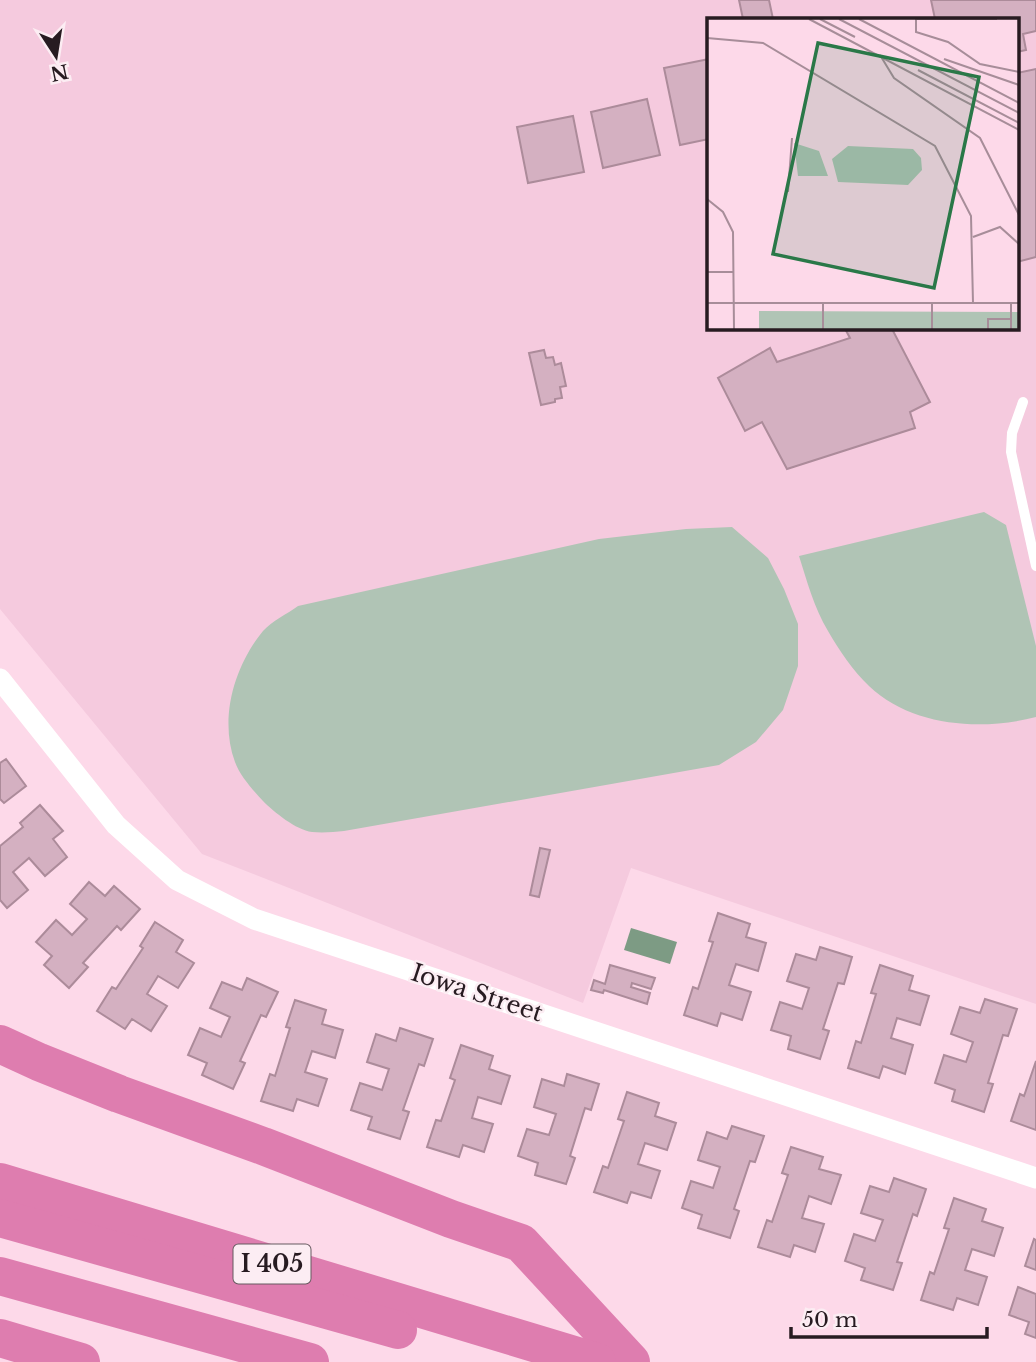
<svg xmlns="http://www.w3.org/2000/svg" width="1036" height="1362" font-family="'Libre Baskerville',serif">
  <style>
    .built { fill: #f5cade; fill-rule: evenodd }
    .green { fill: #b0c4b5 }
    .water { fill: #7d9b84 }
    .building { fill: #d4b0c1; stroke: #ac8b9a; stroke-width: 2 }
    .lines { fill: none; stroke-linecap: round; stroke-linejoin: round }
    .service { stroke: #fff; stroke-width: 10 }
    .minor { stroke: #fff; stroke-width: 21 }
    .motorway { stroke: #de7daf; stroke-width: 38 }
    .labels { text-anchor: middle; stroke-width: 5; stroke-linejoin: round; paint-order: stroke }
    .shield { fill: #fcedf3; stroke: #675a60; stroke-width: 2 }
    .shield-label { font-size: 23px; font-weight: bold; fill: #271b21 }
    .street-label { font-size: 24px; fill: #271b21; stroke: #fcedf3 }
    .inset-road { fill: none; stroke: #a78d99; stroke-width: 2 }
    .view { fill: #2a7848; fill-opacity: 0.15; stroke: #2a7848; stroke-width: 3.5 }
    .inset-edge { fill: none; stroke: #271b21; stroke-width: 3.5 }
  </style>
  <rect width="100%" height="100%" fill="#fdd9e9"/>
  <!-- built -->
  <path class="built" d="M0 0H1036V1004L631 868 583 1003 202 854 0 609ZM709 19H1017V327H709Z"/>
  <!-- green -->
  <g class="green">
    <path d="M984 512 1006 525 1036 646V717C982 731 912 727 869 686 853 671 839 650 828 631 814 608 807 581 799 556Z"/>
    <path d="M732 527 768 558 784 589 798 624V666L783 710 756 742 719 765 344 831C334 832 323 833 312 832 296 830 274 812 263 801 253 790 240 776 235 762 219 719 234 666 263 631 272 621 287 614 298 606L599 539 686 529Z"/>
  </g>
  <!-- water -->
  <path class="water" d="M631 928 677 942 670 964 624 950Z"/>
  <!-- building -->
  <g class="building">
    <path d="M739 0H769L773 19H743Z"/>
    <path d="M931 0H1036V31L1023 34 1026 50 1017 52V19H935Z"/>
    <path d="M709 59V139L680 145 664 68Z"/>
    <path d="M1036 69V257L1017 262V73Z"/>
    <path d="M647 99 660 155 603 168 591 112Z"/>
    <path d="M573 116 584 172 528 183 517 127Z"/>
    <path d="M844 327H891L930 402 910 412 915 428 787 469 762 422 745 431 718 378 770 348 777 362 850 338Z"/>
    <path d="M544 350 546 358 553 357 555 365 561 363 566 386 560 387 562 398 555 399V402L541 405 529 353Z"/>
    <path d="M6 759 26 786 4 803 0 799V763Z"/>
    <path d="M40 805 63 831 53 839 67 857 45 876 29 858 13 872 28 890 7 908 0 900V846L23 827 20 823Z"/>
    <path d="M540 848 550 850 539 897 530 895Z"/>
    <path d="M89 882 105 896 114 886 140 909 121 930 117 926 83 963 88 967 69 988 44 965 52 956 36 942 56 920 72 935 87 919 70 904Z"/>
    <path d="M718 913 750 924 746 937 766 943 758 971 736 964 729 985 751 992 742 1020 721 1013 717 1026 684 1015 693 987 698 989 713 942 709 941Z"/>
    <path d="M155 922 183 940 176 952 194 963 178 988 158 976 147 994 167 1006 151 1031 132 1019 125 1029 97 1011 112 987 116 989 143 948 140 946Z"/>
    <path d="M820 947 852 957 844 984 838 983 823 1029 829 1031 820 1059 788 1049 791 1036 771 1030 780 1002 802 1009 809 988 787 981 796 954 816 960Z"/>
    <path d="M610 965 655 978 651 989 632 983 631 987 650 993 647 1004 604 990 603 993 591 990 594 980 605 984Z"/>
    <path d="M880 965 913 976 909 990 929 996 920 1025 897 1018 891 1038 913 1045 905 1074 883 1066 879 1078 848 1068 856 1041 861 1043 876 994 871 993Z"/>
    <path d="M247 978 278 992 266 1017 261 1015 240 1061 245 1063 233 1089 202 1075 207 1063 188 1055 200 1028 221 1037 230 1017 210 1008 222 982 242 990Z"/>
    <path d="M985 999 1017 1009 1008 1036 1003 1035 988 1083 993 1084 984 1112 952 1101 955 1090 935 1083 944 1055 966 1062 973 1042 951 1034 960 1007 980 1013Z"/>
    <path d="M295 1000 326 1010 322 1024 343 1030 335 1058 312 1051 305 1072 327 1079 318 1106 297 1099 293 1111 261 1101 270 1074 275 1076 290 1028 286 1027Z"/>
    <path d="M400 1028 433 1039 424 1066 419 1064 403 1110 409 1112 400 1139 368 1129 372 1117 351 1110 360 1083 382 1090 389 1069 367 1062 376 1034 396 1041Z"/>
    <path d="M461 1045 493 1056 489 1069 510 1076 501 1104 478 1097 472 1118 493 1124 484 1152 463 1145 459 1157 427 1147 436 1120 441 1121 455 1080 450 1078Z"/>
    <path d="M1036 1061V1130L1011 1121 1020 1094 1024 1096Z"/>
    <path d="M567 1074 599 1084 591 1110 585 1108 570 1156 575 1158 566 1184 535 1175 538 1163 518 1156 527 1129 549 1135 556 1114 534 1107 542 1079 564 1086Z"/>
    <path d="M627 1092 659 1103 655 1116 676 1123 667 1150 645 1143 638 1164 660 1171 651 1198 631 1192 627 1203 594 1192 603 1166 608 1168 624 1121 618 1119Z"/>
    <path d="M732 1126 764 1136 755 1162 750 1161 734 1209 739 1211 730 1238 698 1228 702 1215 682 1208 691 1181 713 1188 720 1167 698 1160 707 1132 727 1139Z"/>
    <path d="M791 1147 823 1157 819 1169 841 1175 831 1204 809 1196 802 1218 824 1224 815 1252 794 1245 790 1257 758 1247 767 1220 772 1222 788 1175 782 1173Z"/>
    <path d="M894 1178 926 1189 917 1216 913 1214 897 1262 902 1263 893 1290 861 1280 865 1268 845 1261 854 1234 875 1241 883 1220 861 1213 870 1186 889 1192Z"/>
    <path d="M954 1198 986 1209 982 1221 1003 1228 994 1256 972 1249 965 1270 987 1277 978 1305 957 1298 953 1310 921 1300 930 1272 934 1274 949 1229 944 1228Z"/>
    <path d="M1034 1239 1036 1240V1270L1025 1266Z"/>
    <path d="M1018 1287 1036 1294V1338L1025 1334 1029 1322 1009 1315Z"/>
  </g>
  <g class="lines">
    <!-- service -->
    <path class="service" d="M1023 402 1012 433 1011 452 1036 566"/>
    <!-- minor -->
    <path class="minor" d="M0 679 116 825 177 880 254 919 1036 1178"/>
    <!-- motorway -->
    <g class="motorway">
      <path d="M0 1044 39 1062 119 1094 263 1146 451 1219 521 1243 631 1362"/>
      <path d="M0 1182 597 1362"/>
      <path d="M0 1218 398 1330"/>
      <path d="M0 1276 310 1362"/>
      <path d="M0 1338 81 1362"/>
    </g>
  </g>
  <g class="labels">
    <!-- shield labels -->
    <rect class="shield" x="233.5" y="1244.5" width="77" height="39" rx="5"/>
    <g class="shield-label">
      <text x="272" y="1272">I 405</text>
    </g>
    <!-- street labels -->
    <g class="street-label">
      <text transform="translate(477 993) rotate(18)" y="8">Iowa Street</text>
    </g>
  </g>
  <!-- overview -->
  <g transform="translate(707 18)">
    <rect width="312" height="312" fill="#fdd9e9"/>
    <path d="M87 125 112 133 121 158H91ZM141 128 206 131 214 140 215 152 201 167 131 164 125 141ZM52 293 311 294V311H52Z" fill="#b0c4b5"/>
    <path class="inset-road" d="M102 1 312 112M113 1 148 19M132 1 312 95M152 1 312 85M290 1H209V14L241 24 273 46 312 54M0 20 56 25 228 128 264 198 266 285M173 37 187 60 273 120 312 197M237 41 312 67M211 52 312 105M81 174 85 120M0 181 16 194 26 214 27 311M266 219 293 209 312 226M0 254H27M0 285H312M304 285V311M116 311V285M225 311V285M281 311V301H304"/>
    <path class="view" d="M111 25 272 59 227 270 66 236Z"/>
    <rect width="312" height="312" class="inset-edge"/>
  </g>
  <!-- north arrow -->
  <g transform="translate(56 56) rotate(168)" stroke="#fcedf3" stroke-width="5" paint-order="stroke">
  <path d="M0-5L12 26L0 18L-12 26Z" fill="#271b21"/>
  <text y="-10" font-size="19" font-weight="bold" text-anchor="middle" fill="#271b21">N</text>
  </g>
  <!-- scale -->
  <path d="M791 1327v10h196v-10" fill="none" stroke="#271b21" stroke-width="3.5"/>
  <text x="802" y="1327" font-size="21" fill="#271b21" stroke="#fcedf3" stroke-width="5" paint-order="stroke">50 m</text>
</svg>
